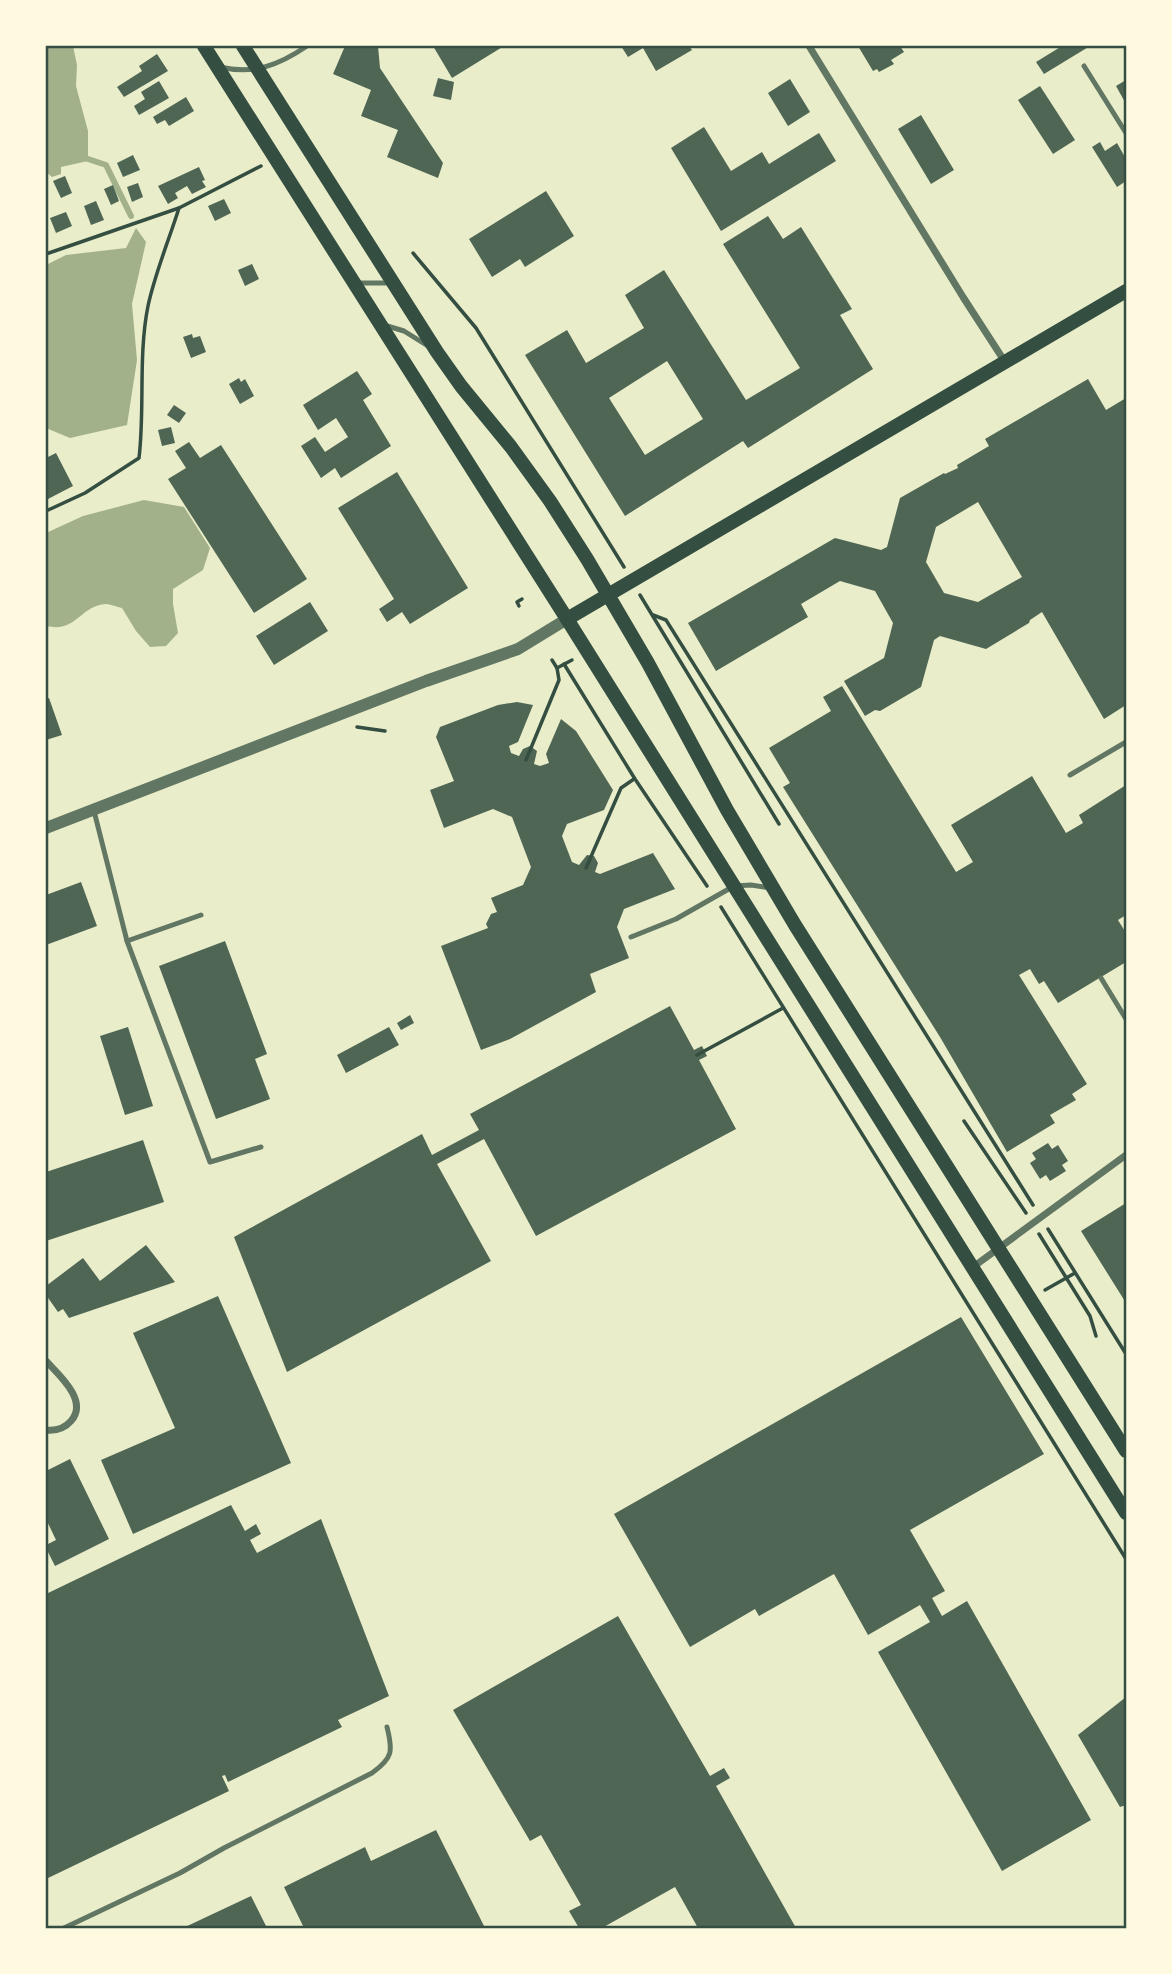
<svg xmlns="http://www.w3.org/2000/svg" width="1172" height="1974" font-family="'Nunito Sans',sans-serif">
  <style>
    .water { fill: #a3b18a }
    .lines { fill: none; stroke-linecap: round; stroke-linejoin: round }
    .stream { stroke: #a3b18a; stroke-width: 6 }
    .building { fill: #4f6655; fill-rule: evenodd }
    .path { stroke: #344e41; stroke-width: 3.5 }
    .service { stroke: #617663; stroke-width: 5 }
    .minor { stroke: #617663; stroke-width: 7 }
    .tertiary { stroke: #617663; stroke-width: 12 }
    .secondary { stroke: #344e41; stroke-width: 14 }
    .neatline { fill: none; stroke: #344e41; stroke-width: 2.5 }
  </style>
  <rect width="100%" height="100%" fill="#e9edc9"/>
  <!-- water -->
  <g class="water">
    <path d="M46 46H73L77 65 76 86 88 131V161L61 167V174L52 177 46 172Z"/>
    <path d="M136 228 146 242 132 304 137 360 127 425 70 438 46 428V265L66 255 126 248Z"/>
    <path d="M144 500 184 507 210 548 203 570 173 589V604L178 633 166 646 150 647 136 631 122 608C117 607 110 604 106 604 79 606 77 633 46 626V533L83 516Z"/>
  </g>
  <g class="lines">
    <!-- stream -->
    <path class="stream" d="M88 159 106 165 131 216"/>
  </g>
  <!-- building -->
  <g class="building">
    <path d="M345 46H378L380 68 443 163 438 178 387 157 398 130 361 116 371 90 333 74Z"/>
    <path d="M433 46H504L452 78Z"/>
    <path d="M621 46H689L692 50 656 71 643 48 628 57Z"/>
    <path d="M858 46H900L904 52 891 60 894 64 879 72 877 69 873 71Z"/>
    <path d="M1062 46H1090L1044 74 1036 62Z"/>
    <path d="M157 54 168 71 124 97 117 87 142 71 139 66Z"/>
    <path d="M438 78 454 82 451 100 433 96Z"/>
    <path d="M790 79 810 112 788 126 768 93Z"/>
    <path d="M1126 80V104L1116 86Z"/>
    <path d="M159 81 169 98 139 115 134 106 145 99 141 92Z"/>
    <path d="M1040 86 1075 140 1053 154 1018 100Z"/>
    <path d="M186 97 194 111 169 126 165 120 157 124 153 117Z"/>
    <path d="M921 115 954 170 931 184 898 129Z"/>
    <path d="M704 127 731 171 762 152 769 164 819 133 836 161 721 231 671 148Z"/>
    <path d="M1100 142 1105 151 1117 143 1126 159V181L1117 187 1092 147Z"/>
    <path d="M133 155 140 170 123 177 117 163Z"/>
    <path d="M199 167 205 180 202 181 206 187 192 194 187 186 175 193 178 198 168 204 158 186Z"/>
    <path d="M65 176 72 193 61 198 53 181Z"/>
    <path d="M138 183 143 197 132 202 127 187Z"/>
    <path d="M113 185 119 201 111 205 104 189Z"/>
    <path d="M546 191 574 236 525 267 520 259 492 277 469 239Z"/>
    <path d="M224 199 231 213 215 221 208 206Z"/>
    <path d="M96 201 104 220 91 225 84 206Z"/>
    <path d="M66 212 72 226 56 233 50 218Z"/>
    <path d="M768 216 783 239 801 227 852 309 840 315 873 369 748 448 743 441 625 516 525 355 567 330 586 363 644 328 625 295 664 270 746 400 800 368 723 244ZM667 361 703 419 645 455 609 398Z"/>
    <path d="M252 264 259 279 245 286 238 270Z"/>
    <path d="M192 334 193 338 200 336 206 352 191 358 183 337Z"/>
    <path d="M357 371 372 394 363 400 391 446 341 478 335 468 321 478 301 446 315 437 325 452 348 437 336 418 318 430 303 405Z"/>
    <path d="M239 378 241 382 245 379 254 396 240 404 229 384Z"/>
    <path d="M1088 379 1106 410 1126 398V705L1104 719 1042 612 1030 620 1029 623 986 649 940 636 934 640 921 687 880 711 875 710 865 716 844 681 884 658 893 623 875 591 840 581 801 604 808 617 716 671 688 623 835 538 881 550 887 547 900 498 944 473 945 474 958 468 957 465 989 446 985 439ZM978 502 1022 577 978 602 944 593 926 562 936 527Z"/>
    <path d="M174 405 186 413 179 423 167 415Z"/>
    <path d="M171 427 175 443 162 446 158 430Z"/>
    <path d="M189 442 200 458 221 445 307 579 254 613 168 479 186 468 175 451Z"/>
    <path d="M56 453 73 486 48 499 46 493V458Z"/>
    <path d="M397 472 468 588 410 624 402 612 387 622 379 609 394 599 338 508Z"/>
    <path d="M310 602 328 631 274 665 256 636Z"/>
    <path d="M842 686 956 872 973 862 951 825 1032 776 1066 833 1083 823 1079 815 1126 785V915L1118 920 1126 933V962L1058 1003 1044 981 1039 984 1030 969 1019 975 1087 1084 1072 1094 1076 1100 1050 1115 1055 1123 1007 1152 940 1037 783 787 790 783 769 748 831 711 823 697Z"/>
    <path d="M49 698 62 735 46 740V699Z"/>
    <path d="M517 702 533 705 518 742 509 746 511 753 519 756 523 749 530 746 537 751 534 764 540 766 549 763 546 754 561 719 576 731 613 790 604 810 567 824 562 836 572 862 579 865 587 855 594 856 598 863 595 872 600 874 653 853 675 889 624 909 617 927 629 958 590 974 596 992 510 1039 481 1050 441 946 488 928 486 924 491 914 497 912 491 898 523 885 531 867 512 817 493 809 444 828 430 790 454 781 436 737 440 727 498 705Z"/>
    <path d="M81 882 97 926 46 945V895Z"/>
    <path d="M225 941 267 1054 255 1059 270 1099 216 1119 159 966Z"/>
    <path d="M670 1006 694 1050 702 1046 707 1056 699 1060 736 1129 536 1236 484 1139 437 1164 491 1261 287 1372 234 1237 422 1134 432 1155 479 1130 470 1114Z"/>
    <path d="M410 1015 414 1023 401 1030 397 1023Z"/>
    <path d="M128 1027 153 1106 125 1115 100 1036Z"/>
    <path d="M389 1027 399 1045 346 1073 337 1055Z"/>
    <path d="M143 1140 164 1202 46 1241V1172Z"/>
    <path d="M1048 1143 1052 1149 1058 1145 1068 1161 1062 1165 1066 1171 1050 1181 1046 1175 1040 1179 1030 1163 1036 1159 1032 1153Z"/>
    <path d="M1126 1203V1303L1081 1231Z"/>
    <path d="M146 1245 175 1282 69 1318 63 1309 58 1312 46 1295V1286L83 1258 100 1281Z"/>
    <path d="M218 1296 291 1463 133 1534 101 1460 175 1428 133 1333Z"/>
    <path d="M961 1317 1044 1454 910 1530 945 1591 932 1598 942 1616 967 1601 1091 1820 1002 1871 878 1652 930 1622 920 1605 868 1635 834 1574 759 1616 755 1609 690 1647 614 1514Z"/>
    <path d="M70 1459 109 1539 55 1566 46 1548V1545L56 1540 46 1519V1471Z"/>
    <path d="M231 1505 245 1531 256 1524 261 1534 250 1540 257 1553 321 1519 389 1696 338 1720 342 1727 228 1782 225 1775 222 1776 229 1791 46 1879V1594Z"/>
    <path d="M618 1616 710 1776 724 1768 730 1778 716 1786 796 1928H698L675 1887 602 1928H579L569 1911 581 1905 541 1835 530 1841 453 1710Z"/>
    <path d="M1126 1697V1805L1120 1807 1078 1735Z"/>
    <path d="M436 1830 485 1928H304L284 1887 365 1847 371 1861Z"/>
    <path d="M251 1896 267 1928H183Z"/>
  </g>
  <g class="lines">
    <!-- path -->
    <g class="path">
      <path d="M413 253 476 328 624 567"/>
      <path d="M46 254 179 208 261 166"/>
      <path d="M46 511 85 493 139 458C145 408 138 356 148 306 155 273 169 240 179 208"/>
      <path d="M640 595 779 824"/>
      <path d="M519 606 517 602 522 599"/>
      <path d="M653 615 666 620 1033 1205"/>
      <path d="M552 660 557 668 572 660"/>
      <path d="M564 664 635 779 707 886"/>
      <path d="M357 727 385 731"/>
      <path d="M526 760 559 680 557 668"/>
      <path d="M586 868 621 788 634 779"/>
      <path d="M721 907 1126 1559"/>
      <path d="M697 1055 783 1008"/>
      <path d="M964 1121 1026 1213"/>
      <path d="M1048 1229 1126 1354"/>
      <path d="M1039 1234 1090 1316 1096 1336"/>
      <path d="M1045 1290 1075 1273"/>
    </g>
    <!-- service -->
    <g class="service">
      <path d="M1084 66 1126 133"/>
      <path d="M220 67C254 75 279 65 307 46"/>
      <path d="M357 283H393"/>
      <path d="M384 325 404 331 428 346"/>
      <path d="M1070 775 1126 742"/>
      <path d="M94 811 127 941 210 1162 261 1147"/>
      <path d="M631 937 676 919 734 886 751 885 770 888"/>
      <path d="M127 941 201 915"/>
      <path d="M1101 978 1126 1019"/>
      <path d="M64 1928 180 1873 224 1848 372 1773C393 1758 393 1751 387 1727"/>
    </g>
    <!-- minor -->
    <g class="minor">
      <path d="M809 46 963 297 1005 362"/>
      <path d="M973 1267 1126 1155"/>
      <path d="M46 1361C59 1375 89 1401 71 1421 64 1429 55 1431 46 1430"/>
    </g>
    <!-- tertiary -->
    <path class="tertiary" d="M46 828 426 681 518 649 567 619"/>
    <!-- secondary -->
    <g class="secondary">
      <path d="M204 46 567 619 1126 1513"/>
      <path d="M243 46 437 352 461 386 511 447 550 501 587 559 648 663 727 810 795 925 1126 1451"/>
      <path d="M567 619 1126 291"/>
    </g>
  </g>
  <!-- border -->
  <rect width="1172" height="1974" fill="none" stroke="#fefae0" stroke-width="94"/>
  <rect x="47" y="47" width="1078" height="1880" class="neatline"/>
</svg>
